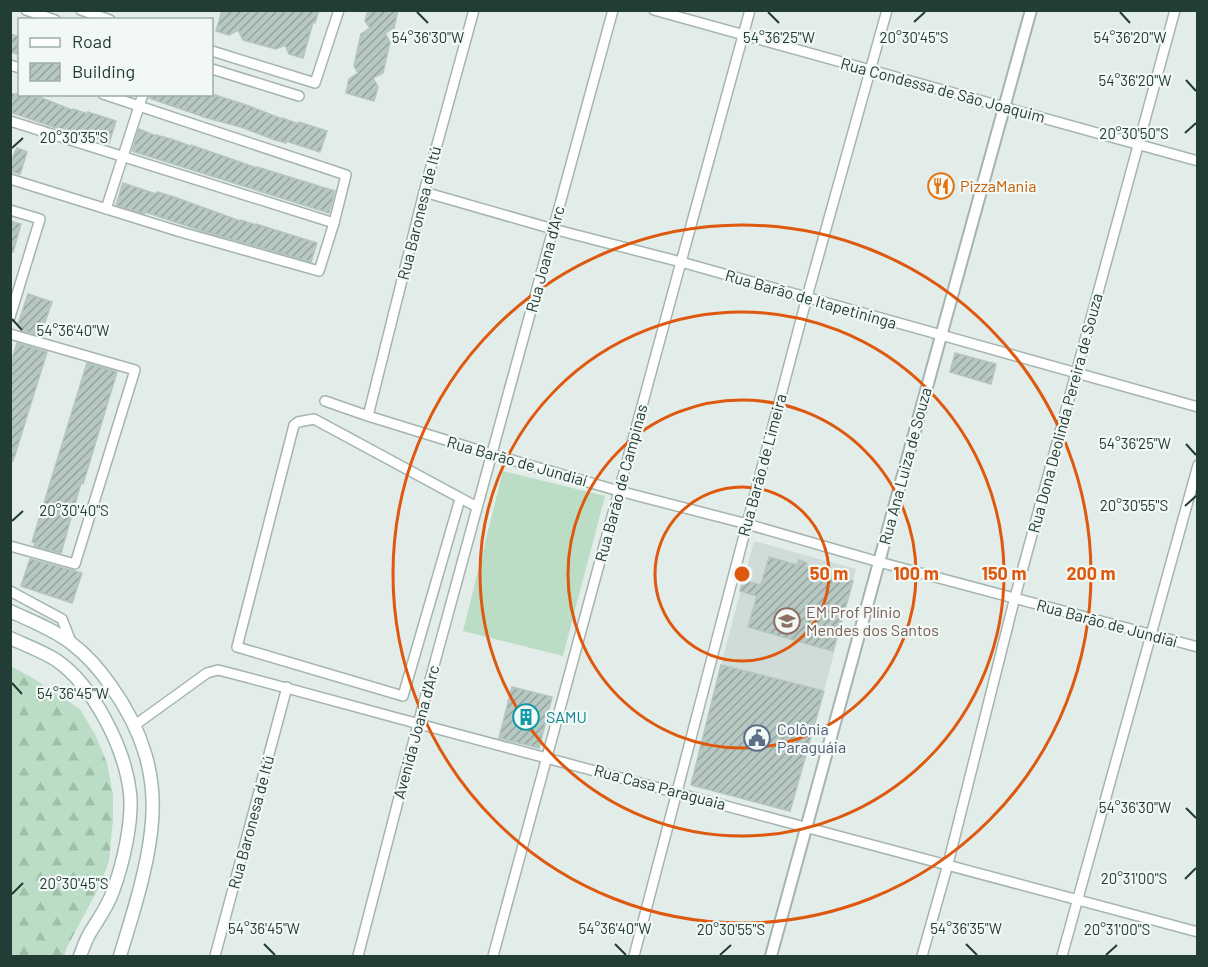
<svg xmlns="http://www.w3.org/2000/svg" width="1208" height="967" font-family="Barlow,sans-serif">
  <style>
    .built { fill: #d0dcd7 }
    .forest { fill: url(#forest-firs) }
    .garden { fill: #bbddc5 }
    .building { fill: url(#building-hatch); stroke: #b4c5bf; stroke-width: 1.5 }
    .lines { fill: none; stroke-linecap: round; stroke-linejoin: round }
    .minor-casing { stroke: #a5b4af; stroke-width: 12 }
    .tertiary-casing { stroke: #a5b4af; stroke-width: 14 }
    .secondary-casing { stroke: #a0b7b0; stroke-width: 15 }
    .minor { stroke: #fff; stroke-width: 9 }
    .tertiary { stroke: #fff; stroke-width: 10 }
    .secondary { stroke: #fff; stroke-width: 12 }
    .ticks { fill: none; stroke: #223d36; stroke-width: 2 }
    .ring { fill: none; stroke: #de580e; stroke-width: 3 }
    .labels { text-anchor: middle; stroke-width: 4.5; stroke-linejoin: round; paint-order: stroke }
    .street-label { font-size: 16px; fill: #223d36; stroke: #f2f8f5 }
    .food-label { font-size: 16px; fill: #c56008; stroke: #f2f8f5; text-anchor: start }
    .education-label { font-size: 16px; fill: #785e54; stroke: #f2f8f5; text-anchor: start }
    .culture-label { font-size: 16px; fill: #0d838f; stroke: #f2f8f5; text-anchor: start }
    .service-label { font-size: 16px; fill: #4e5e75; stroke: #f2f8f5; text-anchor: start }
    .ticks-label { font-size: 15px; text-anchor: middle; fill: #223d36; stroke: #f2f8f5; stroke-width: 4.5; stroke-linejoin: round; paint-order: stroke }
    .centre { fill: #de580e; stroke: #f2f8f5; stroke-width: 3 }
    .ring-label { font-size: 18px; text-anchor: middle; font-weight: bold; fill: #de580e; stroke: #f2f8f5; stroke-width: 4.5; stroke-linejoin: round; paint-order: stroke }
  </style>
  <defs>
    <pattern id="forest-firs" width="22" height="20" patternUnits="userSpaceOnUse" patternTransform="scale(1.5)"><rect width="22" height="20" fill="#bbddc5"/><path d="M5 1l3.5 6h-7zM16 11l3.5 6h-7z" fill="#a0bfaa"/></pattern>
    <pattern id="building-hatch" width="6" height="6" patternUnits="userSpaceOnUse" patternTransform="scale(1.5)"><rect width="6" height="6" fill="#b7c7c1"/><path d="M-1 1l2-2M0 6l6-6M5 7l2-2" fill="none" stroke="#94a39e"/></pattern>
  </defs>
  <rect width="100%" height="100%" fill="#e2ece8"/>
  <!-- built -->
  <path class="built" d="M754 541 856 569 824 691 721 665Z"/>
  <!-- forest -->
  <path class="forest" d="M11 666 36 680 80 709 95 734 107 763 113 795V819L109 861 101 883 88 908 67 947 64 956H11Z"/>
  <!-- garden -->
  <path class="garden" d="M503 471 605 496 563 656 463 631Z"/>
  <!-- building -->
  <g class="building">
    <path d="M222 10H319L315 23 313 22 303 58 289 54 285 45 276 49 243 40 238 30 229 35 216 31Z"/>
    <path d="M368 10H398L394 28 385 33 390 42 383 73 373 78 378 87 374 101 346 93 349 79 358 73 354 66 361 34 370 28 365 21Z"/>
    <path d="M10 34 20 37V55L10 52Z"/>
    <path d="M10 94H29L38 98 39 97 72 110 73 109 88 114V112L116 121 109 143 77 132 76 134 65 131 10 112Z"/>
    <path d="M150 94H212L249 106 282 119V118L299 124V122L327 131 320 152 286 141V143L275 140 241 127 207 118 149 98Z"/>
    <path d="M139 129 156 136V135L174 140 190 146 191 145 257 168V167L335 191 329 213 132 151Z"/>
    <path d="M17 148 27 152 20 174 10 171V163Z"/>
    <path d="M123 183 156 194 157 192 174 197 240 221 241 220 256 225V224L317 243 311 262 202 231 145 212 144 214 116 205Z"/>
    <path d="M10 221 21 224 13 252 10 251Z"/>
    <path d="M28 294 52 302 40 336 21 330 22 326 18 324Z"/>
    <path d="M17 343 47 352 13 461H10V365Z"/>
    <path d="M955 353 996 364 991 384 950 372Z"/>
    <path d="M87 363 117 372 83 484 81 483 61 553 34 546 35 543 32 542Z"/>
    <path d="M769 557 797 565 799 560 807 563 806 567 853 581 833 651 748 627 757 596 740 591 743 580 761 585Z"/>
    <path d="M30 559 82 573 72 603 21 586Z"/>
    <path d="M721 665 824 691 790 811 691 785Z"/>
    <path d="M512 687 552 697 539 748 499 738Z"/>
  </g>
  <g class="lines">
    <!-- minor casing -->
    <g class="minor-casing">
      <g id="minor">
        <path d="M26 10 55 20"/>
        <path d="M81 10 110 20"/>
        <path d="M654 10 1198 161"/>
        <path d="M212 51 315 83 339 10"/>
        <path d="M10 65 20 68"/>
        <path d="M212 69 299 96"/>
        <path d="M10 121 334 223"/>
        <path d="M10 179 184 233 319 271 334 223 346 175 103 94"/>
        <path d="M424 192 553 229 681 262 1198 407"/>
        <path d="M106 209 143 94"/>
        <path d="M10 210 40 219 10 317"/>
        <path d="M10 334 135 370 75 564 10 546"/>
        <path d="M325 401 368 416 491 454 619 491 747 524 879 562 1198 647"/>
        <path d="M368 416 424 192 474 10"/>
        <path d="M460 499 403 696 237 647 294 425 298 422 314 419 477 507"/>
        <path d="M10 591 62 619 71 642"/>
        <path d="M135 725 207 673 218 670C285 687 352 706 419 724 679 793 938 863 1198 932"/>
        <path d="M215 956 287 687"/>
        <path d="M358 956 418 724 613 10"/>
        <path d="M493 956 681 262 750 10"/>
        <path d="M634 956 747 524 807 297 887 10"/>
        <path d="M922 956 948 864 1015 597 1175 10"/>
        <path d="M1062 956 1198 465"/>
      </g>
    </g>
    <!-- tertiary casing -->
    <g class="tertiary-casing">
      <path id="tertiary" d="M771 956 941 336 1031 10"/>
    </g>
    <!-- secondary casing -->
    <g class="secondary-casing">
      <g id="secondary">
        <path d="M10 611C31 621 53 629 71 643 87 655 100 670 111 686 143 731 158 777 151 832 146 874 132 916 120 956"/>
        <path d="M10 638C25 645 42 651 56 660 93 685 125 748 130 793 133 821 123 864 113 891 108 906 99 918 91 931 86 939 83 948 80 956"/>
      </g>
    </g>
    <!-- minor -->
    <use href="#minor" class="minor"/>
    <!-- tertiary -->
    <use href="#tertiary" class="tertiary"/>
    <!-- secondary -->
    <use href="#secondary" class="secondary"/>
  </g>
  <!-- ticks -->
  <path class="ticks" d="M417 12 428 23M768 12 779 23M1120 12 1130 23M914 22 925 12M1186 80 1196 91M1185 133 1196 123M12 148 23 138M12 319 22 330M1186 444 1196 455M1185 506 1196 496M12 521 23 511M12 683 22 694M1186 808 1196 818M1185 879 1196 868M12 894 23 883M264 944 275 955M615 944 626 955M966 944 977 955M720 955 731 945M1106 955 1117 945"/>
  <!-- distance rings -->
  <g class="ring">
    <circle cx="742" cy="574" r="87"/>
    <circle cx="742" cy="574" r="174"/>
    <circle cx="742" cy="574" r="262"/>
    <circle cx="742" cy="574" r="349"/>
  </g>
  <!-- icons -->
  <defs>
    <g id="restaurant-ring" transform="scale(1.35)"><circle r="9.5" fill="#f2f8f5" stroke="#e8710a" stroke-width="1.5"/><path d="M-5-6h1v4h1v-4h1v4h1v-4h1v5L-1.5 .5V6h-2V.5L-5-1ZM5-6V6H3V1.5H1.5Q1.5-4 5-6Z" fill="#e8710a"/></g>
    <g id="school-ring" transform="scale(1.35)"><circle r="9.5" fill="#f2f8f5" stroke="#8d6e63" stroke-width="1.5"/><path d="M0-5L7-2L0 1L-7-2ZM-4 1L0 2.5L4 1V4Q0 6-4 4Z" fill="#8d6e63"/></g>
    <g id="building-ring" transform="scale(1.35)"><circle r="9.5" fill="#f2f8f5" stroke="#0f9aa8" stroke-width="1.5"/><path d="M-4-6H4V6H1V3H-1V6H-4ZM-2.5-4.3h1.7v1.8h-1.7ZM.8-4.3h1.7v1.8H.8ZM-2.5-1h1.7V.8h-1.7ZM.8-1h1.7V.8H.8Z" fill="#0f9aa8"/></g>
    <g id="civic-ring" transform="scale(1.35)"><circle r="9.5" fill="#f2f8f5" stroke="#5c6f8a" stroke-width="1.5"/><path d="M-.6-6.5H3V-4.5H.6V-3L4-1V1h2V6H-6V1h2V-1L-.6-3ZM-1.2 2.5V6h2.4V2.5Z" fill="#5c6f8a"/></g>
  </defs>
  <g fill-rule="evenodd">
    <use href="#restaurant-ring" x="941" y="186"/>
    <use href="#school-ring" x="787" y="621"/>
    <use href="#building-ring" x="526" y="717"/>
    <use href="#civic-ring" x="757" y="738"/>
  </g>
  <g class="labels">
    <!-- street labels -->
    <g class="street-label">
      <text transform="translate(943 90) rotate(15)" y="6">Rua Condessa de São Joaquim</text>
      <text transform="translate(419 213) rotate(-76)" y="6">Rua Baronesa de Itú</text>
      <text transform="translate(545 259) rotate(-75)" y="6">Rua Joana d'Arc</text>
      <text transform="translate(811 299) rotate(16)" y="6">Rua Barão de Itapetininga</text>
      <text transform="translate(1065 413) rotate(-75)" y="6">Rua Dona Deolinda Pereira de Souza</text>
      <text transform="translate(517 461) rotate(16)" y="6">Rua Barão de Jundiaí</text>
      <text transform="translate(762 465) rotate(-75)" y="6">Rua Barão de Limeira</text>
      <text transform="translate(905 466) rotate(-75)" y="6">Rua Ana Luiza de Souza</text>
      <text transform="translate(621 483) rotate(-75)" y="6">Rua Barão de Campinas</text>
      <text transform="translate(1107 623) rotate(15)" y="6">Rua Barão de Jundiaí</text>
      <text transform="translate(416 732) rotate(-75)" y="6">Avenida Joana d'Arc</text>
      <text transform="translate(660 787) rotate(15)" y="6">Rua Casa Paraguaia</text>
      <text transform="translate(251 822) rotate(-75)" y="6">Rua Baronesa de Itú</text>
    </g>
    <!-- food labels -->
    <g class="food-label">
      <text x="960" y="192">PizzaMania</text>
    </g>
    <!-- education labels -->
    <g class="education-label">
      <text x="806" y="618">EM Prof Plínio<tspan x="806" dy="18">Mendes dos Santos</tspan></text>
    </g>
    <!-- culture labels -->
    <g class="culture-label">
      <text x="546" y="723">SAMU</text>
    </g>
    <!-- service labels -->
    <g class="service-label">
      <text x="777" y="735">Colônia<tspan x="777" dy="18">Paraguáia</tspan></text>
    </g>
  </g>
  <g class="ticks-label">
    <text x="914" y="43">20°30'45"S</text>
    <text x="1130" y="43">54°36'20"W</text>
    <text x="428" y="43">54°36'30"W</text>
    <text x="779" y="43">54°36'25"W</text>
    <text x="1135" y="86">54°36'20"W</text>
    <text x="1134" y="139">20°30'50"S</text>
    <text x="74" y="143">20°30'35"S</text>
    <text x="73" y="336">54°36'40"W</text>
    <text x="1135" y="449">54°36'25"W</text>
    <text x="1134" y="511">20°30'55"S</text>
    <text x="74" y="516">20°30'40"S</text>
    <text x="73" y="699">54°36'45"W</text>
    <text x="1135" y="813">54°36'30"W</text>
    <text x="1134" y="884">20°31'00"S</text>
    <text x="74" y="889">20°30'45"S</text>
    <text x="264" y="934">54°36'45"W</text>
    <text x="615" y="934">54°36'40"W</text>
    <text x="966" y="934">54°36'35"W</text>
    <text x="731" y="935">20°30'55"S</text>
    <text x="1117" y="935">20°31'00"S</text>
  </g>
  <circle cx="742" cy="574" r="9" class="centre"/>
  <g class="ring-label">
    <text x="829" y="580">50 m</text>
    <text x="916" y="580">100 m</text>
    <text x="1004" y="580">150 m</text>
    <text x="1091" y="580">200 m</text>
  </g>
  <!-- border -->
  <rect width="1208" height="967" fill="none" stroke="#223d36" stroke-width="24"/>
  <!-- legend -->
  <rect x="18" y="18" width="195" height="78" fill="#f2f8f5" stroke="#9fada9" stroke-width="1.5"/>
  <rect x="30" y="38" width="30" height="9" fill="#ffffff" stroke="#9fada9" stroke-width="1.5"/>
  <text x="72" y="48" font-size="18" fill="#223d36">Road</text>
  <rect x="30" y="63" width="30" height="18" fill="url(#building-hatch)" stroke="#9fada9" stroke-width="1.5"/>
  <text x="72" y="78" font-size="18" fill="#223d36">Building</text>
</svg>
